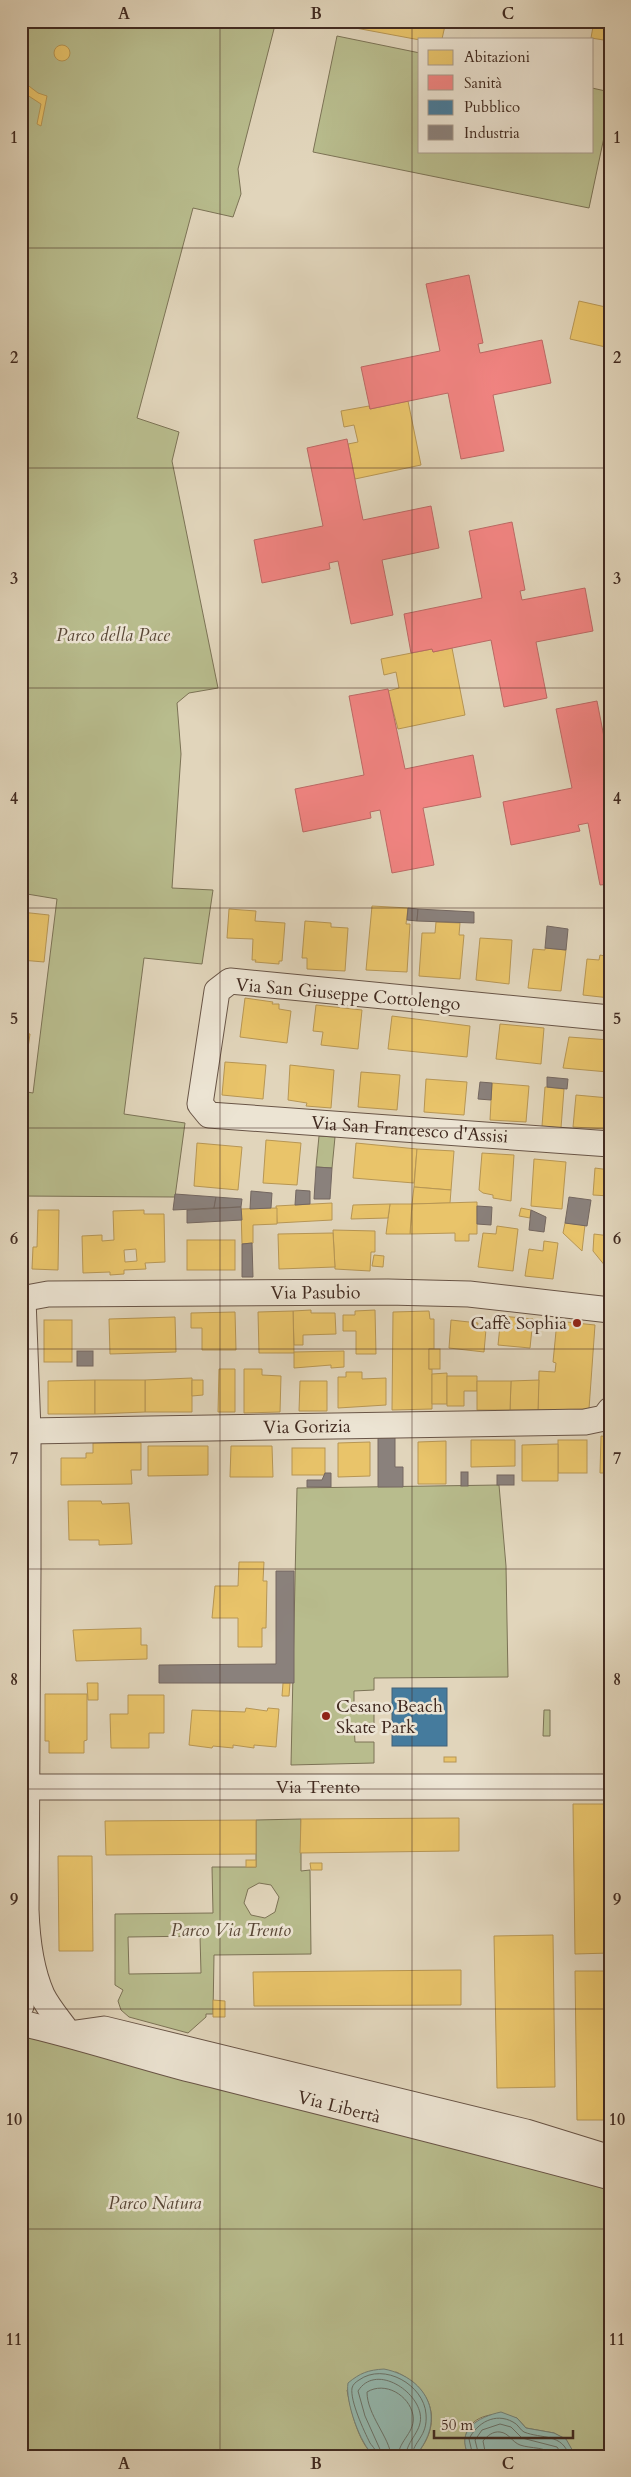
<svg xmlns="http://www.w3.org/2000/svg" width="631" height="2477" font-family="Cardo,serif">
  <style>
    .green { fill: #b8bc8d; stroke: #7c7356; fill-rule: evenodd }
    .water { fill: #94b9b0; stroke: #738076 }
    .homes { fill: #e9c46a; stroke: #b79654; fill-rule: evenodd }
    .health { fill: #f28482; stroke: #bd6965 }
    .public { fill: #457b9d; stroke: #446378 }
    .industry { fill: #8a817c; stroke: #746760 }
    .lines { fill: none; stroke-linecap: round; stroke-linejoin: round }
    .shore { stroke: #6a7268; stroke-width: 1 }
    .minor-casing { stroke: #695547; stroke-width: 27 }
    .minor { stroke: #ece4d3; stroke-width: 25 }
    .grid { fill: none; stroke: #412a20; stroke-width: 1; stroke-opacity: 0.55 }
    .poi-dot { fill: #8f2418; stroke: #ece4d3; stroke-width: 2 }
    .labels { text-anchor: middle; stroke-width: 5; stroke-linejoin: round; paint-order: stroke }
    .park-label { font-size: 18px; font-style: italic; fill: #594736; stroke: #ece4d3 }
    .street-label { font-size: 18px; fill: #412a20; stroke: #ece4d3 }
    .poi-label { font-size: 18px; fill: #412a20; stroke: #ece4d3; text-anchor: end }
    .neatline { fill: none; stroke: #412a20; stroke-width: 2 }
    .grid-label { font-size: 16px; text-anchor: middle; font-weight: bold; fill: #412a20 }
  </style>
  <rect width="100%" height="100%" fill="#e1d5bb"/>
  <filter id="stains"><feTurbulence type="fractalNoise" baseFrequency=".004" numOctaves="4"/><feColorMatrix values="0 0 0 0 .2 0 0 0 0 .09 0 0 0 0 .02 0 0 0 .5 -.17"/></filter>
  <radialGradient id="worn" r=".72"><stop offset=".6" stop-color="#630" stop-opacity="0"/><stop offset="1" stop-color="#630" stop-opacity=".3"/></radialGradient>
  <!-- green -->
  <g class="green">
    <path d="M21 21H256L275 25 238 169 241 194 233 217 193 208 137 418 179 432 172 461 218 688 189 693 177 703 181 754 172 888 213 890 202 964 144 958 124 1114 185 1123 175 1197 21 1196V1091L33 1093 57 899 21 893Z"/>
    <path d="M337 36 420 53V151H592V88L610 92V109L589 208 313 152Z"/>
    <path d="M319 1136 335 1137 332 1168 316 1167Z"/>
    <path d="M499 1485 506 1566 508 1677 374 1678V1690L354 1691V1708H374V1725L354 1726 355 1742H374V1763L291 1765 297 1488Z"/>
    <path d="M544 1710H550V1736H543Z"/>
    <path d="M301 1819V1871L310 1870 311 1954 214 1955 213 2014H206V2017L188 2033 129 2017 121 2010 118 2001 123 1990 115 1985V1914L213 1913 212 1867H256V1820ZM259 1883 271 1885 279 1897 275 1912 265 1918 251 1915 244 1903 248 1889ZM200 1936 201 1973 129 1974 128 1937Z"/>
    <path d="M21 2034 610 2184V2456H573L574 2453 565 2439 554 2433 526 2428 517 2418C508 2417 494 2413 486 2416 467 2421 460 2439 469 2456H415C444 2424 433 2389 396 2372L347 2390C351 2411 358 2442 374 2456H21Z"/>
  </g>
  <!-- water -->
  <g class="water">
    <path d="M384 2369C429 2378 447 2420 415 2456H374C360 2444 345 2401 348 2383 360 2373 368 2370 384 2369Z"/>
    <path d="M501 2412 517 2418 526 2428 554 2433 566 2439 574 2453 573 2456H469C455 2430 478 2417 501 2412Z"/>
  </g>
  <!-- homes -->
  <g class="homes">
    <path d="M318 21H446L442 39 420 40Z"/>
    <path d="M594 21H610V41L591 38Z"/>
    <circle cx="62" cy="53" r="8"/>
    <path d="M21 80 38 93 47 96 41 126 37 124 41 104 21 91Z"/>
    <path d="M579 301 610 308V348L570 339Z"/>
    <path d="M408 401 421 465 355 479 348 444 358 442 354 425 344 427 341 411 369 406 370 409Z"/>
    <path d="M452 648 465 715 398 729 388 691 399 688 396 672 384 675 381 659 432 649 433 652Z"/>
    <path d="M372 906 408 908 406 924H410L407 972 366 970Z"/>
    <path d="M229 909 256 911 255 921 285 923 282 961H279V964L255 962 256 960H252L253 939 227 938Z"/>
    <path d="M21 912 49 915 44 962 21 960Z"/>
    <path d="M305 921 331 923V927L348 928 345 971 307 969V958H302Z"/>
    <path d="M436 922 460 923 459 935H464L460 979 419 976 422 933H435Z"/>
    <path d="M480 938 512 940 509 984 476 980Z"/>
    <path d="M545 948 566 950 561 991 528 988 533 949 545 950Z"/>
    <path d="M600 955 610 957V998L583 995 587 959 599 960Z"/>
    <path d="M245 998 273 1002 272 1004H279V1009L291 1011 287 1043 240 1037Z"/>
    <path d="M316 1005 362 1010 358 1049 321 1045 323 1032 313 1031Z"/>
    <path d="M392 1016 470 1026 467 1057 388 1049Z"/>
    <path d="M500 1024 544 1028 541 1064 496 1059Z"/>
    <path d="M21 1032 30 1034 24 1076H21Z"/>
    <path d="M569 1037 610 1040 608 1072 563 1068Z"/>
    <path d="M225 1062 266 1065 263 1099 222 1095Z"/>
    <path d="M290 1065 334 1070 331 1108 306 1106 307 1103 288 1100Z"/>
    <path d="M361 1072 400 1075 397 1110 358 1107Z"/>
    <path d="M426 1079 467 1082 464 1115 424 1112Z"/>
    <path d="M492 1083 529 1086 526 1122 490 1120Z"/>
    <path d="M545 1087 564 1089 561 1128 542 1126Z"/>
    <path d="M576 1095 609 1098 606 1129 573 1127Z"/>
    <path d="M266 1140 301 1143 297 1185 263 1183Z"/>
    <path d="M197 1143 242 1147 238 1190 194 1186Z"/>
    <path d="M356 1143 417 1149 414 1183 353 1178Z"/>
    <path d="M417 1149 454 1151 451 1190 414 1187Z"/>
    <path d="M482 1153 514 1155 511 1201 493 1198V1195L483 1193 479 1190Z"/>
    <path d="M534 1159 566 1162 562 1209 531 1206Z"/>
    <path d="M595 1168 610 1170V1196L593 1195Z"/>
    <path d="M414 1187 451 1190 450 1203 412 1204Z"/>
    <path d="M477 1202V1234H469V1241H455V1233L410 1234 412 1204Z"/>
    <path d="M332 1203V1220L277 1223 276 1206Z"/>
    <path d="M390 1204H412L410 1234H386Z"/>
    <path d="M390 1204 388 1218 351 1219 353 1205Z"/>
    <path d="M277 1208V1224L253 1225V1243L242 1244 241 1209Z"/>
    <path d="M521 1208 531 1210 530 1218 519 1216Z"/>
    <path d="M38 1210H59L58 1270 32 1269 33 1247H37Z"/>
    <path d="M144 1210V1214H164L165 1262 145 1263 146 1269 124 1270V1274L110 1275V1272L83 1273 82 1236 102 1235V1241L114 1240 113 1211ZM136 1249 137 1261 125 1262 124 1250Z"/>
    <path d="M565 1223 585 1225 582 1251 563 1233Z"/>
    <path d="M497 1226 518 1229 513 1271 478 1267 483 1233 496 1234Z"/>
    <path d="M333 1230 375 1231V1252H371L370 1271 335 1269Z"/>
    <path d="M333 1233 335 1267 279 1269 278 1234Z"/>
    <path d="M594 1234 610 1236V1272L593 1251Z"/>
    <rect x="187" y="1240" width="48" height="30"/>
    <path d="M544 1241 558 1243 553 1279 525 1276 529 1249 543 1251Z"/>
    <path d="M374 1255 384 1256 383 1267 372 1266Z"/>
    <path d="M311 1310V1313H335L336 1334 303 1335V1345H294L293 1311Z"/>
    <path d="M375 1310 376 1354H356V1331H343V1315H355V1311Z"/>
    <path d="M293 1311 294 1353H259L258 1312Z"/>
    <path d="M429 1311 430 1319H434V1349H429V1369H432V1409L392 1410 393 1312Z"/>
    <path d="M235 1312 236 1350H202V1328H191V1313Z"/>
    <path d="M501 1316 533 1319 530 1348 498 1345Z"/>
    <path d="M175 1317 176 1352 110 1354 109 1319Z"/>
    <rect x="44" y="1320" width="28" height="42"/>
    <path d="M451 1320 478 1323 477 1328 486 1329 484 1352 449 1348Z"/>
    <path d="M557 1321 595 1325 589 1409 538 1410 539 1371 555 1372 556 1363 553 1362Z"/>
    <rect x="429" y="1349" width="11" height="20"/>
    <path d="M344 1351V1367L331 1368V1365L294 1368V1352Z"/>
    <path d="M219 1369H235V1412H218Z"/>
    <path d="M244 1369H262V1375L281 1376 280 1412 244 1413Z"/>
    <path d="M346 1372H362V1379L386 1378V1405L338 1408V1377H346Z"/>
    <path d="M447 1373V1404H432V1374Z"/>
    <path d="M447 1376H477V1391H464V1406H447Z"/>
    <path d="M192 1378V1412H145V1380Z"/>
    <path d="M95 1380V1414H48V1381Z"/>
    <path d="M95 1380H145V1412L95 1414Z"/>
    <path d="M192 1380H203V1395L192 1396Z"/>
    <path d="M539 1380 538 1410H510L511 1381Z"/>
    <path d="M300 1381H327V1411H299Z"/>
    <path d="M477 1381H511L510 1410H477Z"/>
    <path d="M601 1436 610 1437V1473H600Z"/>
    <path d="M471 1440H515V1466L471 1467Z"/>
    <rect x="558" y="1440" width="29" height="33"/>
    <path d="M446 1441V1484H418V1442Z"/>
    <path d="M370 1442V1476L338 1477V1443Z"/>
    <path d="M93 1443H141V1470H131L132 1484 61 1485V1458H86V1453H93Z"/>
    <path d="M558 1444V1481H522V1445Z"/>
    <path d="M148 1446H208V1475L148 1476Z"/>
    <path d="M231 1446H272L273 1477H230Z"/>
    <rect x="292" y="1448" width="33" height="27"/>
    <path d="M68 1501H101L102 1504 129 1503 132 1544 99 1545V1540H69Z"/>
    <path d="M239 1562H264L263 1581H267L266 1628H262V1647H238V1618H212L215 1586H238Z"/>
    <path d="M141 1628V1645H147V1659L76 1661 73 1630Z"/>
    <path d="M87 1683H98V1700H88Z"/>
    <path d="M283 1683H290L289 1696H282Z"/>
    <path d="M45 1694H87V1740L84 1741V1753H49V1741H45Z"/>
    <path d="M128 1695H164V1733H149V1748H111L110 1714H128Z"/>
    <path d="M246 1708 267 1711 268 1708 279 1709 276 1747 254 1745V1748L233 1745V1748L213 1746 212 1748 189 1745 192 1710 245 1712Z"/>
    <rect x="444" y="1757" width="12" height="5"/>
    <path d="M573 1804H610V1953L575 1954Z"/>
    <path d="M459 1818V1851L300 1853 301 1819Z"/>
    <path d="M256 1820V1854L106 1855 105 1821Z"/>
    <path d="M58 1856H92L93 1951H59Z"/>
    <rect x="246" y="1860" width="10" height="7"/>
    <path d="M310 1863H322V1870H311Z"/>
    <path d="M553 1935 555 2087 497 2088 494 1936Z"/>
    <path d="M461 1970V2005L254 2006 253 1972Z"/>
    <path d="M575 1971H610V2120H577Z"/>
    <path d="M213 2000 225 2001V2017H213Z"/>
  </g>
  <!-- health -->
  <g class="health">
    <path d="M469 275 483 343 478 344 480 353 542 340 551 383 493 395 504 451 461 459 448 393 370 409 361 367 440 351 426 284Z"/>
    <path d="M347 439 363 520 431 506 439 548 382 560 393 615 351 624 338 561 329 563 330 569 262 583 254 540 323 526 307 448Z"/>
    <path d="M512 522 525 590 520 591 522 600 585 588 593 631 536 642 547 698 504 707 491 640 433 652 432 649 411 653 404 614 482 598 469 531Z"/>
    <path d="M388 689 405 769 473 755 481 797 423 808 434 865 392 873 380 810 370 812 371 818 303 832 295 789 364 775 349 696Z"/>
    <path d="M597 701 610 768V884L600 885 588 823 578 825 580 831 511 845 503 802 572 788 556 709Z"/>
  </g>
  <!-- public -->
  <rect class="public" x="392" y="1688" width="55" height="58"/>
  <!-- industry -->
  <g class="industry">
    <path d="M408 908 418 909 417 921 407 920Z"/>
    <path d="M418 909 474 912V923L417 921Z"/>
    <path d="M547 926 568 929 566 950 545 948Z"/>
    <path d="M547 1077 568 1079 567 1089 547 1087Z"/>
    <path d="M480 1082 492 1083 491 1100 478 1099Z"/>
    <path d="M316 1167 332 1168 330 1199H314Z"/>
    <path d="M296 1190 310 1191V1204L295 1205Z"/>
    <path d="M251 1191 272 1193 271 1208 250 1209Z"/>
    <path d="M175 1194 216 1197 214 1208 173 1210Z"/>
    <path d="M216 1197 242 1199 241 1207 214 1208Z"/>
    <path d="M569 1197 591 1200 587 1226 565 1223Z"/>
    <path d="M477 1206 492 1207 491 1225 477 1224Z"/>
    <path d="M241 1207 242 1220 187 1223V1210Z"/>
    <path d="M531 1210 546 1217 544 1232 529 1230Z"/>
    <path d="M252 1243 253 1277H242V1244Z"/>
    <rect x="77" y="1351" width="16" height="15"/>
    <path d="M378 1437H395V1467H403V1487H378Z"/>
    <rect x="461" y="1472" width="7" height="14"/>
    <path d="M325 1473H331V1487H307V1480H322Z"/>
    <rect x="497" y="1475" width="17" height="10"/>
    <path d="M276 1571H294V1683H159V1665L276 1664Z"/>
  </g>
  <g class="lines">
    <!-- shore -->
    <g class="shore">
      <path d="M377 2456C377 2451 373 2447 370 2443 364 2431 350 2401 352 2388 353 2384 356 2382 359 2380 384 2362 424 2385 426 2414 428 2437 413 2441 412 2456"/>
      <path d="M383 2456 365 2416 358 2391C375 2364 415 2389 420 2413 424 2431 406 2440 406 2456"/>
      <path d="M391 2456C390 2438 367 2415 367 2392 385 2381 409 2395 413 2415 416 2432 399 2440 398 2456"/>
      <path d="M473 2456 469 2439C477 2423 495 2412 513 2422 518 2424 520 2430 524 2432 541 2439 563 2433 569 2456"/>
      <path d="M479 2456 475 2440 482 2430 500 2424 511 2427 522 2438 557 2447 563 2456"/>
      <path d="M486 2456 483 2441C487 2436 493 2431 500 2432 509 2433 512 2442 520 2445 531 2449 546 2446 554 2456"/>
    </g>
    <!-- minor casing -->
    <g class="minor-casing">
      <g id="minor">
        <path id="s1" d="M610 1018 230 981 217 991 200 1104 209 1115 610 1144"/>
        <path id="s2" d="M21 1299 48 1294 388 1292 469 1294 610 1310"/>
        <path d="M23 1299 28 1431V1569L26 1910C27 1939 30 1968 42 1995 49 2009 60 2021 69 2034L104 2029 526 2132 610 2158"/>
        <path id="s3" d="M28 1431 585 1422 604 1418 610 1410"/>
        <path id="s4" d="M26 1787H610"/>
        <path d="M21 2006 27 1959"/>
        <path id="s5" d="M21 2023C79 2036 135 2055 193 2070 332 2105 471 2139 610 2177"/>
      </g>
    </g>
    <!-- minor -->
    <use href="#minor" class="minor"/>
  </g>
  <!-- grid -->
  <path class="grid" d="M220 21V2456M412 21V2456M21 248H610M21 468H610M21 688H610M21 908H610M21 1128H610M21 1349H610M21 1569H610M21 1789H610M21 2009H610M21 2229H610"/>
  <!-- markers -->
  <g class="poi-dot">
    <circle cx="577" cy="1323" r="5"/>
    <circle cx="326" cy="1716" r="5"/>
  </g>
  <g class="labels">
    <!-- park labels -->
    <g class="park-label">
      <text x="113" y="641">Parco della Pace</text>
      <text x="231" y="1936">Parco Via Trento</text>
      <text x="155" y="2209">Parco Natura</text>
    </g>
    <!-- street labels -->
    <g class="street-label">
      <text transform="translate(348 994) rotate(5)" y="6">Via San Giuseppe Cottolengo</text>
      <text dy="6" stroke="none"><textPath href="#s1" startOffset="728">Via San Francesco d'Assisi</textPath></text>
      <text dy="6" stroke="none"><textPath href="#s2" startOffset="295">Via Pasubio</textPath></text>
      <text dy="6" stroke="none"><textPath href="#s3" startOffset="279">Via Gorizia</textPath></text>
      <text dy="6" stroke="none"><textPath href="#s4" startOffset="292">Via Trento</textPath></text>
      <text dy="6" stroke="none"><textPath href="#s5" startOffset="329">Via Libertà</textPath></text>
    </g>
    <!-- poi labels -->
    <g class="poi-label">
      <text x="567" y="1329">Caffè Sophia</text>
      <text x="336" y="1712" text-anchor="start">Cesano Beach<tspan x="336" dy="21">Skate Park</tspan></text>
    </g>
  </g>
  <!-- margin -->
  <rect width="631" height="2477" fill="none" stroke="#e1d5bb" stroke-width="55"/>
  <!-- legend -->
  <rect x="418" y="38" width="175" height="115" fill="#ece4d3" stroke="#a89a8b"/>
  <rect x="428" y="50" width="25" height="15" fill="#e9c46a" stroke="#a89a8b"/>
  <text x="464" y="62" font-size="15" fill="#412a20">Abitazioni</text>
  <rect x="428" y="75" width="25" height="15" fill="#f28482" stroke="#a89a8b"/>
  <text x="464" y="88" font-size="15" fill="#412a20">Sanità</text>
  <rect x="428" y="100" width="25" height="15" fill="#457b9d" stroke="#a89a8b"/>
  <text x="464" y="112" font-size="15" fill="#412a20">Pubblico</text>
  <rect x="428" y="125" width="25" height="15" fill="#8a817c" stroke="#a89a8b"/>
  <text x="464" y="138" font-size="15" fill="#412a20">Industria</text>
  <!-- scale -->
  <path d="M434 2430v8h139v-8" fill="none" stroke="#412a20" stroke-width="2.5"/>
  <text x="441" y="2430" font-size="15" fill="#412a20" stroke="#ece4d3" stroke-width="4" paint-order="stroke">50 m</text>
  <rect x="28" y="28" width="576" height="2422" class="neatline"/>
  <g class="grid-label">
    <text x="124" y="19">A</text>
    <text x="316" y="19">B</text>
    <text x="508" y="19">C</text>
    <text x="14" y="143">1</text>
    <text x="617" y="143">1</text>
    <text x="14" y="363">2</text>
    <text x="617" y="363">2</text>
    <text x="14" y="584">3</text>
    <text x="617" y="584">3</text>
    <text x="14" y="804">4</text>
    <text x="617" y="804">4</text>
    <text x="14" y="1024">5</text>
    <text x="617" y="1024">5</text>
    <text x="14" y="1244">6</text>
    <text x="617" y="1244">6</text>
    <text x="14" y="1464">7</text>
    <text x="617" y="1464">7</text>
    <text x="14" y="1685">8</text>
    <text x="617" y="1685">8</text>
    <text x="14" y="1905">9</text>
    <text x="617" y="1905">9</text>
    <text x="14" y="2125">10</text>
    <text x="617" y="2125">10</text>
    <text x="14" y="2345">11</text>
    <text x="617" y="2345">11</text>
    <text x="124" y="2469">A</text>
    <text x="316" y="2469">B</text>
    <text x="508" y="2469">C</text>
  </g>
  <rect width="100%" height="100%" filter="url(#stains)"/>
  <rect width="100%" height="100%" fill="url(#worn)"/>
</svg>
